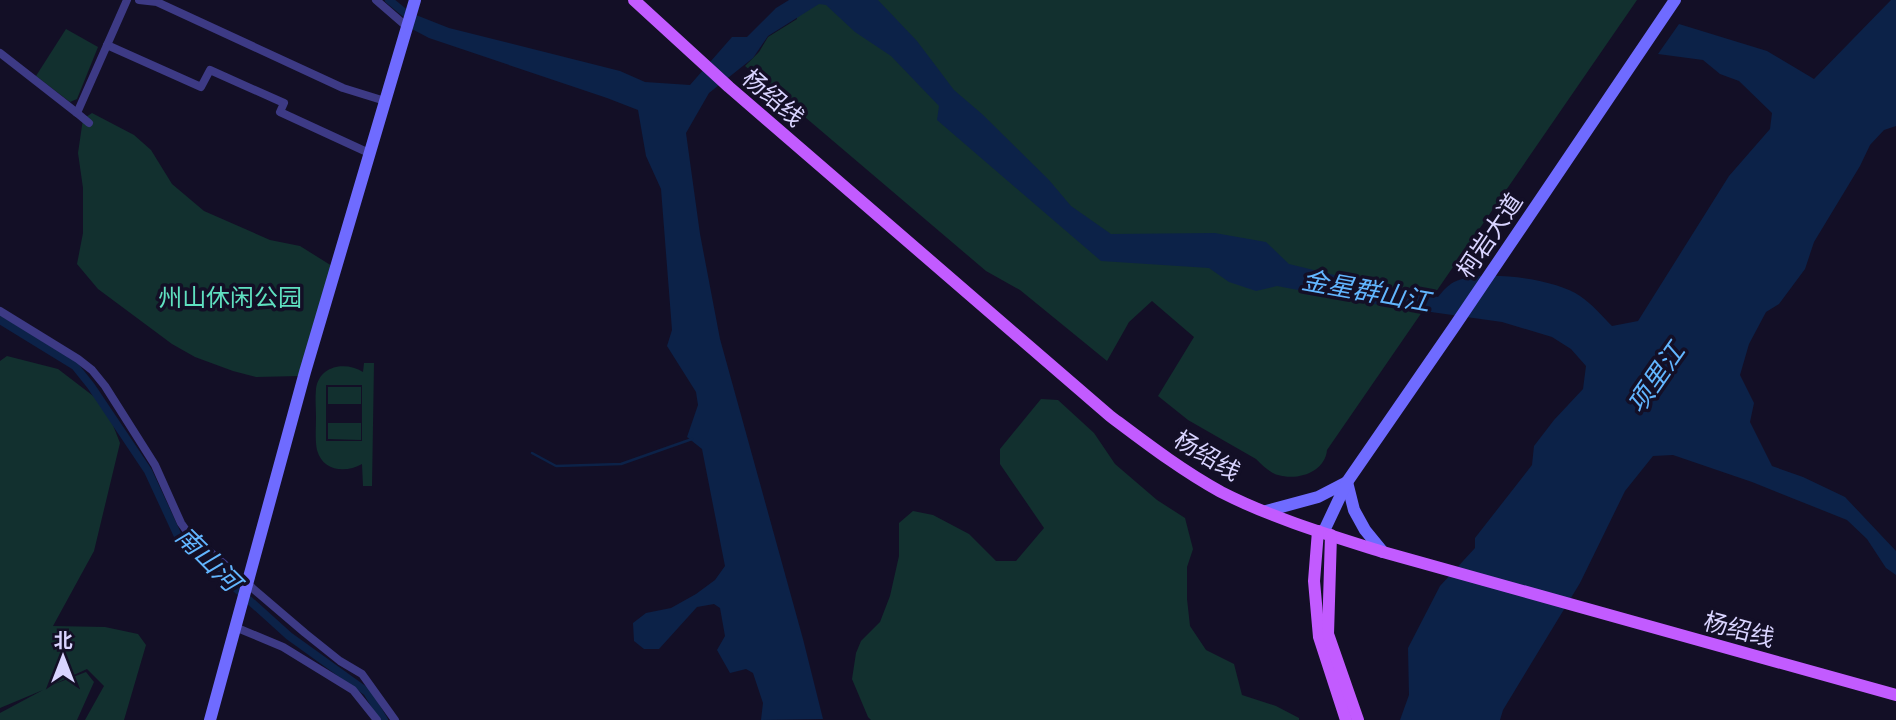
<svg xmlns="http://www.w3.org/2000/svg" width="1896" height="720" font-family="'IBM Plex Sans','Noto Sans SC',sans-serif">
  <style>
    .green { fill: #12302f; fill-rule: evenodd }
    .water { fill: #0c2248 }
    .lines { fill: none; stroke-linecap: round; stroke-linejoin: round }
    .stream { stroke: #0c2248; stroke-width: 2.5 }
    .canal { stroke: #0c2248; stroke-width: 8 }
    .street { stroke: #3d3a85; stroke-width: 8 }
    .secondary { stroke: #6f6bff; stroke-width: 12 }
    .primary { stroke: #c25bff; stroke-width: 12 }
    .labels { text-anchor: middle; stroke-width: 7; stroke-linejoin: round; paint-order: stroke }
    .street-label { font-size: 24px; fill: #d9d4ff; stroke: #130f26 }
    .park-label { font-size: 24px; fill: #5fe0c0; stroke: #130f26 }
    .water-label { font-size: 26px; font-style: italic; fill: #62b6ff; stroke: #130f26 }
  </style>
  <rect width="100%" height="100%" fill="#130f26"/>
  <!-- green -->
  <g class="green">
    <path d="M795 0H1637L1327 450C1325 472 1298 481 1278 475 1270 473 1262 465 1256 459L1188 420 1158 396 1194 337 1152 301 1129 322 1107 361 1020 290 986 271 745 66 759 52 768 37 797 19Z"/>
    <path d="M66 29 98 47 77 99 70 102 36 76Z"/>
    <path d="M92 113 134 135 151 150 172 184 204 211 270 240 300 246 332 266 299 376 256 377 233 371 195 357 172 344 98 289 77 264 83 233V188L78 153 83 119Z"/>
    <path d="M7 356 58 369 105 405 120 443 94 551 53 626 105 627 138 634 146 645 124 720H85L104 686 87 669 52 685 86 672 94 682 77 720H0V713L43 690 0 708V361Z"/>
    <path d="M364 363H374L372 486H363L362 464C346 473 323 472 317 450 315 440 316 428 316 417 316 408 315 398 316 389 319 365 346 361 363 372ZM326 385H362V441H326Z"/>
    <rect x="328" y="387" width="33" height="17"/>
    <path d="M1041 399 1058 400 1094 433 1115 464 1157 500 1185 518 1193 549 1187 567V599L1190 626 1206 650 1234 664 1242 695 1276 706 1299 718V720H871L868 717 852 679 856 653 861 641 880 622 890 596 899 556V523L913 511 933 515 969 534 996 561H1016L1044 528 1000 464V449Z"/>
    <path d="M328 423H361V440L328 439Z"/>
  </g>
  <!-- water -->
  <path class="water" d="M789 0H878L917 41 954 90 982 114 1049 180 1071 206 1111 234 1215 233 1266 242 1289 264 1367 283 1438 297C1442 292 1448 285 1454 282 1481 269 1555 278 1580 296 1592 304 1602 316 1612 326L1638 321 1729 176 1770 129 1772 113 1739 81 1720 74 1703 60 1658 54 1679 24 1767 51 1814 79 1891 0H1896V126L1884 130 1870 145 1860 166 1814 242 1805 269 1779 304 1766 312 1749 344 1740 375 1754 403 1750 422 1772 466 1803 477 1845 497 1896 551V575L1886 568 1867 539 1847 520 1752 482 1673 455 1653 456 1625 491 1580 583 1503 710 1500 720H1400L1409 695 1408 648 1440 586 1475 548V538L1532 465 1534 446 1554 420 1583 389 1586 366 1571 349 1552 337 1502 322 1367 303 1277 286 1256 291 1229 282 1209 268 1101 261 937 120 939 106 891 56 855 32 826 5 819 4 768 36 753 58 709 93 686 133 700 234 720 339 803 639 823 719 761 720 763 703 753 673 746 669 730 673 717 650 725 636 720 608 714 604 697 607 659 649H644L634 641 633 623 646 613 671 608 696 594 715 580 725 566 702 449 687 437 698 405 696 392 667 346 672 330 661 189 646 156 638 110 607 98 429 38 410 28 416 15 449 28 620 71 645 82 690 85 732 37H747L776 8Z"/>
  <g class="lines">
    <!-- stream -->
    <path class="stream" d="M532 453 556 466 621 464 692 439"/>
    <!-- canal -->
    <g class="canal">
      <path d="M389 0 411 18"/>
      <path d="M0 320 75 366 91 386 148 471 178 536 289 636 367 692 384 720"/>
    </g>
    <!-- street -->
    <g class="street">
      <path d="M139 0 157 2 343 88 385 101"/>
      <path d="M376 0 406 26"/>
      <path d="M107 45 201 87 210 70 284 103 280 112 369 153"/>
      <path d="M0 53 77 113 89 123"/>
      <path d="M77 113 127 0"/>
      <path d="M0 311 78 359 92 370 105 386 155 465 181 523 188 533 305 633 340 661 362 674 395 720"/>
      <path d="M235 627 283 647 353 690 377 720"/>
    </g>
    <!-- secondary -->
    <g class="secondary">
      <path d="M1347 482 1354 510 1365 530 1383 552"/>
      <path d="M1266 511 1318 497 1347 482"/>
      <path d="M1323 533 1347 482 1454 327 1675 0"/>
      <path d="M210 720 305 372 415 0"/>
    </g>
    <!-- primary -->
    <g class="primary">
      <path d="M634 0 729 87 1110 416C1146 443 1181 470 1221 492 1272 518 1329 535 1383 552L1896 695"/>
      <path d="M1318 531 1314 581 1319 637 1346 720"/>
      <path d="M1331 535 1328 634 1358 720"/>
    </g>
  </g>
  <g class="labels">
    <!-- street labels -->
    <g class="street-label">
      <text transform="translate(773 98) rotate(41)" y="8">杨绍线</text>
      <text transform="translate(1490 236) rotate(-56)" y="8">柯岩大道</text>
      <text transform="translate(1207 456) rotate(31)" y="8">杨绍线</text>
      <text transform="translate(1739 630) rotate(15)" y="8">杨绍线</text>
    </g>
    <!-- park labels -->
    <g class="park-label">
      <text x="230" y="306">州山休闲公园</text>
    </g>
    <!-- water labels -->
    <g class="water-label">
      <text transform="translate(1366 291) rotate(10)" y="9">金星群山江</text>
      <text transform="translate(1656 378) rotate(-55)" y="9">项里江</text>
      <text transform="translate(208 559) rotate(45)" y="9">南山河</text>
    </g>
  </g>
  <!-- north arrow -->
  <g transform="translate(63 657)" stroke="#130f26" stroke-width="5" paint-order="stroke">
  <path d="M0-5L12 26L0 18L-12 26Z" fill="#d9d4ff"/>
  <text y="-10" font-size="19" font-weight="bold" text-anchor="middle" fill="#d9d4ff">北</text>
  </g>
</svg>
